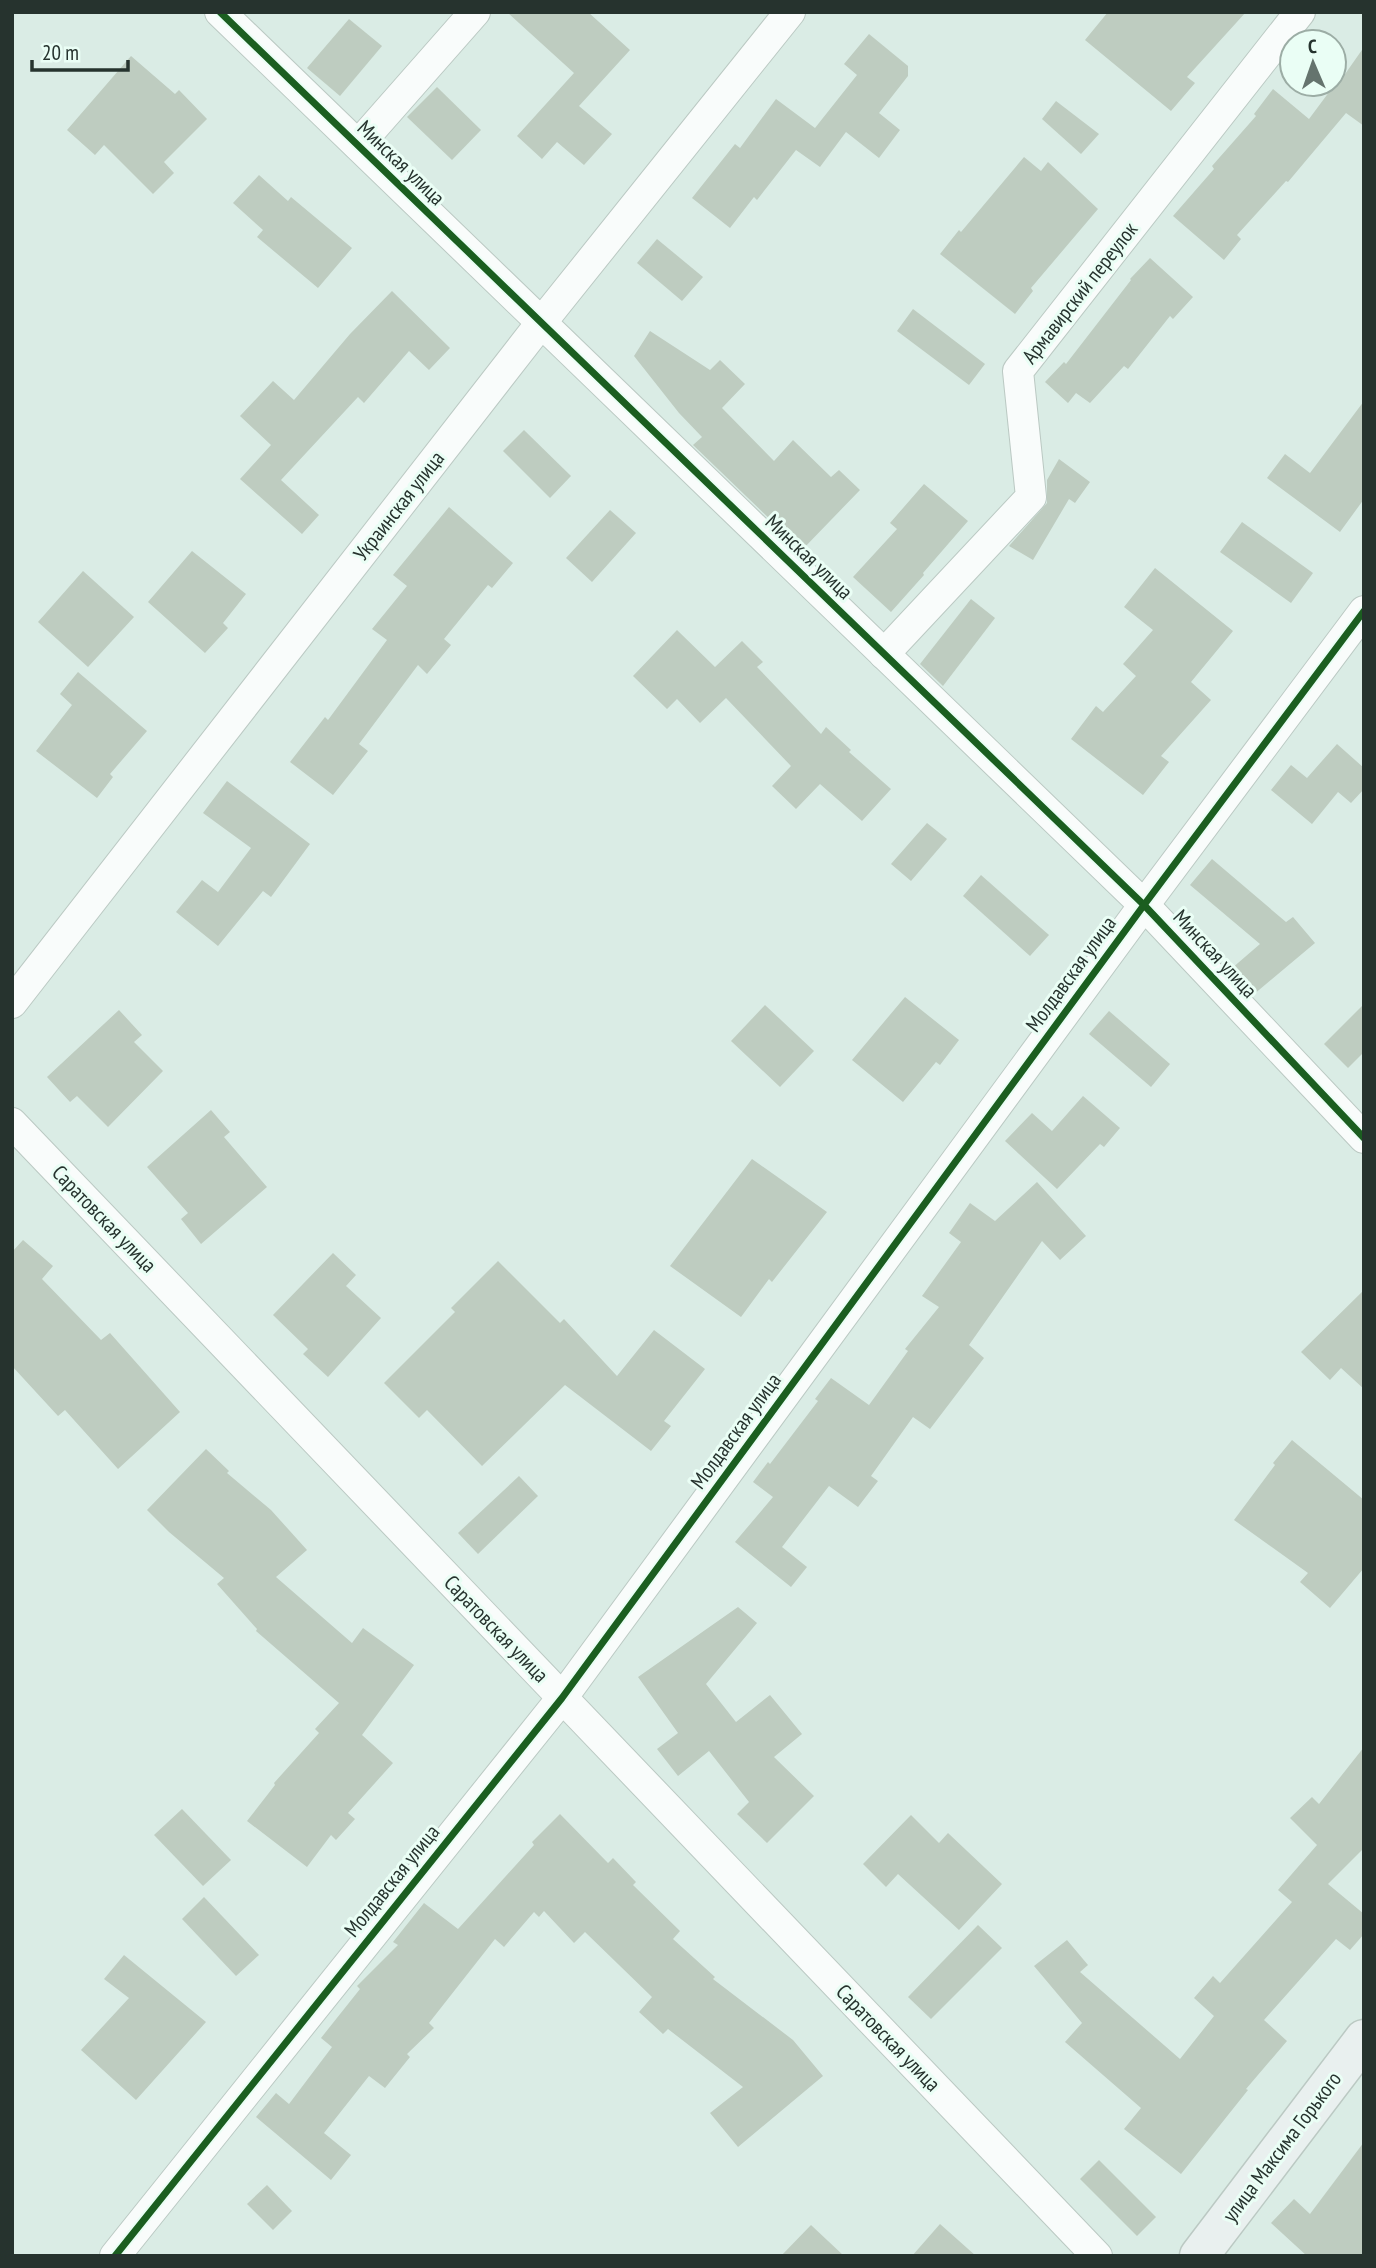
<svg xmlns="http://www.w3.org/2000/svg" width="1376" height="2268" font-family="'PT Sans Narrow',sans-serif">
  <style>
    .building { fill: #beccc0 }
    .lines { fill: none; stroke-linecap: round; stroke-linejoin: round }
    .minor-casing { stroke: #bbc9c3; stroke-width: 32 }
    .secondary-casing { stroke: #bbc9c3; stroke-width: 41 }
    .minor { stroke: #f9fcfb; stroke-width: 30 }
    .secondary { stroke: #e9f0ef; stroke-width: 38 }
    .cycleway-casing { stroke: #eafef5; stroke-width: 11 }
    .cycleway { stroke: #1b5e20; stroke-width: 7 }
    .labels { text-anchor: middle; stroke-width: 6; stroke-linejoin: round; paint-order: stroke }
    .street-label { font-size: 21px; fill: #26332e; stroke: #eafef5 }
  </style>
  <rect width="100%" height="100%" fill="#daece5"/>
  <!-- building -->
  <g class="building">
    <path d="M507 12H588L630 50 579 106 612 134 584 165 557 142 542 159 517 136 574 73Z"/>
    <path d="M1108 12H1246L1187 77 1195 83 1171 111 1085 40Z"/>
    <path d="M349 19 382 46 340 96 307 68Z"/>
    <path d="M869 34 908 66V76L879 113 900 130 879 158 846 132 820 167 796 150 757 200 754 197 730 228 692 198 735 144 740 148 776 99 815 128 857 75 844 64Z"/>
    <path d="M1364 47V126L1346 113 1288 182 1286 181 1237 235 1241 239 1224 260 1173 216 1214 169 1212 166 1256 116 1254 114 1273 89 1309 119 1341 76 1343 77Z"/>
    <path d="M131 56 175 94 179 90 207 119 164 162 174 173 153 194 104 145 95 155 67 130Z"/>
    <path d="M437 87 481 130 452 160 407 117Z"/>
    <path d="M1056 101 1099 134 1081 154 1042 119Z"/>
    <path d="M1024 157 1041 171 1048 162 1098 209 1031 288 1033 291 1015 314 940 254 959 230 961 232Z"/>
    <path d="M259 175 288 201 291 197 352 248 318 288 257 237 263 230 233 203Z"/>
    <path d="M657 239 703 277 682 301 637 263Z"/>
    <path d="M1150 258 1193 297 1173 319 1170 316 1128 369 1124 366 1090 403 1076 393 1068 403 1045 382 1064 362 1066 364 1131 280 1130 279Z"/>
    <path d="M392 291 450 348 429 370 409 351 364 403 358 397 281 480 319 515 302 534 240 479 271 445 240 416 273 381 294 400 350 334Z"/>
    <path d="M913 309 985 364 969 385 897 331Z"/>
    <path d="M650 331 710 370 720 360 745 384 722 408 774 461 793 440 831 477 839 470 860 490 802 550 693 445 702 437 679 413 634 356Z"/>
    <path d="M1364 401V499L1340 532 1267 478 1285 454 1310 473Z"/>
    <path d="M524 430 571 476 550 498 503 451Z"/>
    <path d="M1059 459 1090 482 1075 503 1069 499 1033 560 1009 546 1047 503V480Z"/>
    <path d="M924 484 968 521 923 573 924 575 891 612 853 577 897 529 890 523Z"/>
    <path d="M449 507 513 563 492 588 488 585 444 639 451 645 427 674 418 665 359 744 368 751 333 795 290 762 325 717 328 720 387 640 372 629 407 586 393 575Z"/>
    <path d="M610 510 636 533 592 582 566 558Z"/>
    <path d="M1242 522 1313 573 1291 603 1220 552Z"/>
    <path d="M192 551 246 594 223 623 228 628 205 653 148 602Z"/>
    <path d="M1155 568 1233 631 1191 682 1211 700 1161 756 1169 762 1143 795 1071 739 1096 706 1103 712 1136 676 1123 664 1153 630 1124 607Z"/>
    <path d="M83 571 134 617 88 667 38 622Z"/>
    <path d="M971 599 995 618 943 686 920 664Z"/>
    <path d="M677 630 715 667 742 641 763 662 757 667 821 734 826 727 851 750 849 752 891 789 862 821 820 784 796 809 772 786 791 766 726 698 700 723 677 699 667 709 633 676Z"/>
    <path d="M78 672 147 731 110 774 113 777 97 798 36 751 72 705 60 694Z"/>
    <path d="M1337 744 1364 768V789L1351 803 1338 792 1312 824 1271 790 1291 765 1307 778Z"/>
    <path d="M227 781 310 844 271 897 263 891 218 946 176 912 202 880 218 892 251 848 203 813Z"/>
    <path d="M927 823 947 839 911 881 891 864Z"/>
    <path d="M1212 859 1286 922 1293 917 1315 943 1253 995 1231 969 1260 944 1190 885Z"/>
    <path d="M981 875 1049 935 1030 956 963 896Z"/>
    <path d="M905 997 959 1040 940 1065 936 1062 903 1102 852 1060Z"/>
    <path d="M1364 1004V1052L1348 1068 1324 1044Z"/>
    <path d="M765 1005 814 1051 780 1087 731 1041Z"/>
    <path d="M119 1010 142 1035 134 1042 163 1071 108 1127 77 1096 70 1102 47 1077Z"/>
    <path d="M1109 1011 1170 1064 1151 1087 1089 1034Z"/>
    <path d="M1083 1096 1120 1128 1104 1147 1100 1144 1057 1189 1005 1141 1032 1113 1052 1131Z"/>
    <path d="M211 1110 230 1132 224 1137 267 1187 201 1244 181 1219 188 1213 147 1167Z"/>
    <path d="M752 1159 827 1212 772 1282 769 1279 741 1317 670 1266Z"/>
    <path d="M1037 1182 1086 1236 1060 1260 1042 1241 969 1345 984 1358 930 1429 913 1417 871 1476 878 1481 858 1507 829 1486 782 1547 807 1567 791 1587 735 1542 773 1497 753 1482 768 1462 770 1464 818 1401 815 1399 831 1378 869 1405 908 1351 905 1349 939 1307 922 1296 961 1242 949 1233 970 1203 995 1221Z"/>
    <path d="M23 1240 53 1266 42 1279 101 1340 110 1333 180 1412 118 1469 65 1410 58 1416 12 1366V1252Z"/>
    <path d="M333 1253 356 1275 346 1286 381 1318 328 1377 303 1354 308 1349 273 1315Z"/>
    <path d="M498 1261 560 1323 564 1319 617 1376 654 1330 705 1369 664 1421 671 1426 651 1451 565 1385 482 1466 427 1410 419 1418 384 1383 455 1312 451 1308Z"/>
    <path d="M1364 1290V1389L1341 1368 1330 1380 1301 1352Z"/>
    <path d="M1292 1440 1364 1500V1568L1330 1608 1300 1582 1308 1573 1234 1520 1275 1465 1273 1463Z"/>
    <path d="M206 1449 229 1471 227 1473 271 1510 307 1550 276 1577 352 1643 363 1628 414 1665 362 1735 393 1763 348 1813 355 1819 336 1840 331 1835 307 1867 247 1821 275 1785 274 1783 319 1733 315 1729 339 1703 256 1631 257 1629 217 1584 224 1578 169 1532 147 1510Z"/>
    <path d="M519 1476 538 1496 478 1554 458 1533Z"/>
    <path d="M738 1607 757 1623 706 1684 736 1722 770 1695 802 1734 774 1757 814 1796 767 1843 737 1814 749 1802 709 1751 678 1776 657 1749 678 1733 638 1677Z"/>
    <path d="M1364 1747V1848L1328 1884 1364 1914V1934L1350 1950 1336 1939 1264 2020 1287 2041 1246 2089 1248 2090 1181 2174 1124 2129 1141 2108 1065 2042 1082 2023 1034 1966 1067 1940 1088 1965 1080 1972 1180 2059 1214 2016 1194 1998 1213 1976 1220 1983 1292 1902 1278 1890 1317 1845 1290 1818 1312 1797 1319 1804Z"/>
    <path d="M182 1809 231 1860 203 1886 154 1835Z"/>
    <path d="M560 1814 608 1863 613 1858 636 1882 633 1885 680 1931 673 1939 715 1977 713 1979 793 2040 823 2076 738 2147 710 2113 743 2087 668 2029 663 2034 639 2012 652 1997 585 1932 574 1943 544 1911 539 1917 534 1912 504 1947 495 1939 429 2023 434 2028 407 2054 410 2057 385 2088 369 2076 324 2133 351 2155 331 2180 256 2117 276 2093 289 2104 332 2047 321 2038 360 1989 357 1986 398 1945 393 1942 424 1903 458 1929 534 1845 532 1842Z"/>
    <path d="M911 1815 939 1843 948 1833 1002 1884 959 1930 898 1874 886 1887 863 1864Z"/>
    <path d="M204 1897 259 1955 236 1976 182 1919Z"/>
    <path d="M978 1925 1002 1948 931 2019 908 1997Z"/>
    <path d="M124 1955 206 2022 136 2100 81 2050 129 1998 104 1979Z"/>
    <path d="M1364 2142V2256H1307L1271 2223 1294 2199 1310 2214Z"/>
    <path d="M1099 2160 1156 2217 1137 2236 1080 2179Z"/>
    <path d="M267 2185 292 2211 273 2230 247 2204Z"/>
    <path d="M940 2224 976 2256H912Z"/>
    <path d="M811 2225 844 2256H781Z"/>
  </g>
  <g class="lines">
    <!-- minor casing -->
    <g class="minor-casing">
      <g id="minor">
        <path d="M220 12 1144 905 1364 1138"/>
        <path d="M358 145 475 12"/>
        <path d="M884 654 1031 497 1018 371 1300 12"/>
        <path d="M12 1003 541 323 790 12"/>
        <path d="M12 1123 1097 2256"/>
        <path d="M115 2256 562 1698 1144 905 1364 611"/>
      </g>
    </g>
    <!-- secondary casing -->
    <g class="secondary-casing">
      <path id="secondary" d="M1199 2256 1364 2039"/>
    </g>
    <!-- minor -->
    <use href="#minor" class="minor"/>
    <!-- secondary -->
    <use href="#secondary" class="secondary"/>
    <!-- cycleway casing -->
    <g class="cycleway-casing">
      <g id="cycleway">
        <path d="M220 12 1144 905 1364 1138"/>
        <path d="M115 2256 562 1698 1144 905 1364 611"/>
      </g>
    </g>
    <!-- cycleway -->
    <use href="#cycleway" class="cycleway"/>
  </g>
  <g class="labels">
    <!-- street labels -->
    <g class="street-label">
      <text transform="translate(401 163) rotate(44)" y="7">Минская улица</text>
      <text transform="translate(1080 293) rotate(-52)" y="7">Армавирский переулок</text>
      <text transform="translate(399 506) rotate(-52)" y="7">Украинская улица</text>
      <text transform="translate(809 557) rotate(44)" y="7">Минская улица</text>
      <text transform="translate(1215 954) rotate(47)" y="7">Минская улица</text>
      <text transform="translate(1071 974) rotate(-54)" y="7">Молдавская улица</text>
      <text transform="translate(104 1219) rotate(46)" y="7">Саратовская улица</text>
      <text transform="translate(736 1431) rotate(-54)" y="7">Молдавская улица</text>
      <text transform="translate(496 1629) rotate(46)" y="7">Саратовская улица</text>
      <text transform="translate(392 1881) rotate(-51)" y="7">Молдавская улица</text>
      <text transform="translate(888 2038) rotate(46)" y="7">Саратовская улица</text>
      <text transform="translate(1282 2147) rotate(-53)" y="7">улица Максима Горького</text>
    </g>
  </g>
  <!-- border -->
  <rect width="1376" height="2268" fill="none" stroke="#26332e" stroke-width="28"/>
  <!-- north arrow -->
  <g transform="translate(1313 63) rotate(358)"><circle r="33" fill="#eafef5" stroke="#9cada5" stroke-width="2"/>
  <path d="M0-5L12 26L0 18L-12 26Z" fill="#65746e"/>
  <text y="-10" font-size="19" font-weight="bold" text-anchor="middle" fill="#26332e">С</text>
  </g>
  <!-- scale -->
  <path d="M32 60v10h96v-10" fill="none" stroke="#26332e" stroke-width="3.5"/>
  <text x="42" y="60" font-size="21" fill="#26332e" stroke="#eafef5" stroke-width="5" paint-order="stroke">20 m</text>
</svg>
